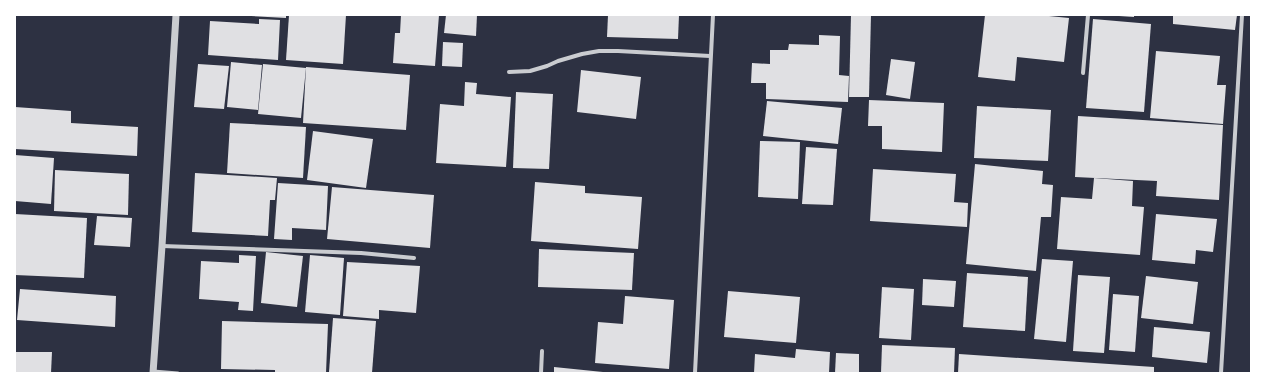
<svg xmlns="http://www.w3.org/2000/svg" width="1266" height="388" font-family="Roboto,sans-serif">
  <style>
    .building { fill: #e0e0e3 }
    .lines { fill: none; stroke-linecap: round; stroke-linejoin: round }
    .service { stroke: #caccd0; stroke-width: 3 }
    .minor { stroke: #caccd0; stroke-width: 4 }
    .tertiary { stroke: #caccd0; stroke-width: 7 }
  </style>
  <rect width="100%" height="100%" fill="#2d3142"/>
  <!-- building -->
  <g class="building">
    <path d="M251 15H286V18L251 16Z"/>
    <path d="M289 15H346L343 64 286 60Z"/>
    <path d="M401 15H439L435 66 393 63 395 33H400Z"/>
    <path d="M446 15H477L476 36 444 33Z"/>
    <path d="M608 15H679L678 39 607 37Z"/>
    <path d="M851 15H871L869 97H849Z"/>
    <path d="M985 15H1039L1069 18 1064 62 1017 57 1015 81 978 77Z"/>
    <path d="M1119 15H1134V17L1119 16Z"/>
    <path d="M1173 15H1237L1235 30 1173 24Z"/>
    <path d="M259 19 280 20 278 60 208 55 210 21 259 24Z"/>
    <path d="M1093 19 1151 24 1144 112 1086 108Z"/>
    <path d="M819 35 840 36 839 75 849 76 848 102 766 99V83H751L752 63 770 64V50H788L789 44 819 45Z"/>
    <path d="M443 42 463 43 462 67 442 66Z"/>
    <path d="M1156 51 1220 56 1217 85H1226L1223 124 1150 118Z"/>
    <path d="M891 59 915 62 910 99 886 95Z"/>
    <path d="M231 62 262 65 258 110 227 107Z"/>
    <path d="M198 64 229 66 224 109 194 107Z"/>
    <path d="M263 64 306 68 301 118 258 114Z"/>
    <path d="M306 67 410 75 406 130 303 123Z"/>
    <path d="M581 70 641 77 636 119 577 112Z"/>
    <path d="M465 82 477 83 476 94 511 97 506 167 436 163 440 104 464 106Z"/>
    <path d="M516 92 553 94 549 169 513 168Z"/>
    <path d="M869 100 944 103 942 152 882 149V126H868Z"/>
    <path d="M767 101 842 108 838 144 763 136Z"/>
    <path d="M977 106 1051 110 1048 161 974 158Z"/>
    <path d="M15 107 71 111V123L138 127 137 156 15 149Z"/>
    <path d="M1078 116 1223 125 1219 200 1156 196 1157 181 1075 177Z"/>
    <path d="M230 123 306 127 303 178 227 173Z"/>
    <path d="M313 131 373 139 366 188 307 180Z"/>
    <path d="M760 141 800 142 798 199 758 197Z"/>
    <path d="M806 147 837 149 833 205 802 204Z"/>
    <path d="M15 155 54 158 51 204 15 201Z"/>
    <path d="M975 164 1043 171 1042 184 1053 185 1051 217H1041L1036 271 966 264Z"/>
    <path d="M873 169 956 174 954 202 968 203 967 227 870 221Z"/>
    <path d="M55 170 129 174 128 215 54 211Z"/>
    <path d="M195 173 277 178 275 200H270L268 236 192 232Z"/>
    <path d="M1094 178 1133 181 1132 206 1144 207 1140 255 1057 249 1061 197 1092 199Z"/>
    <path d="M535 182 585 186V193L642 197 638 249 531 241Z"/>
    <path d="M278 183 328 186 326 230 292 228V240L274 239Z"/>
    <path d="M332 187 434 195 430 248 327 239Z"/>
    <path d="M15 214 87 218 84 278 15 275Z"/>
    <path d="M1156 214 1217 219 1213 252 1196 250 1195 264 1152 260Z"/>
    <path d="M97 216 132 218 130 247 94 245Z"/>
    <path d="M539 249 634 253 632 290 538 287Z"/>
    <path d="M266 252 303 256 297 307 261 303Z"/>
    <path d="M239 255 256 256 253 311 238 310 239 302 199 299 201 261 239 263Z"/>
    <path d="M310 255 344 258 340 315 305 312Z"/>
    <path d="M1042 259 1073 261 1066 342 1034 339Z"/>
    <path d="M347 262 420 266 416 313 379 310V319L343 316Z"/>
    <path d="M967 273 1028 277 1025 331 963 327Z"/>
    <path d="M1078 275 1110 277 1104 353 1073 351Z"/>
    <path d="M1146 276 1198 282 1193 324 1141 318Z"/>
    <path d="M923 279 956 281 954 307 922 305Z"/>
    <path d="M882 287 914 289 911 340 879 338Z"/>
    <path d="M20 289 116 296 115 327 17 320Z"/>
    <path d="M728 291 800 297 796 343 724 337Z"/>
    <path d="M1113 294 1139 296 1135 352 1109 350Z"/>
    <path d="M625 296 674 300 669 369 595 363 598 322 623 324Z"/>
    <path d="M333 318 376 321 372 373 329 372Z"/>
    <path d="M222 321 328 324 326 373H275V370L221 369Z"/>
    <path d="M1154 327 1210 332 1207 363 1152 357Z"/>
    <path d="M882 345 955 348 954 373H881Z"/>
    <path d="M796 349 830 352 829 373H754L755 354 795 358Z"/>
    <path d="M15 352H52L51 373H15Z"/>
    <path d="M836 353 859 354V373H835Z"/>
    <path d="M959 354 1154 367V373H958Z"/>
    <path d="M554 367 603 372 602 373H554Z"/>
  </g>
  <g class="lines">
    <!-- service -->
    <path class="service" d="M153 371 178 373"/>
    <!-- minor -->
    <g class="minor">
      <path d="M509 72 530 71 547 66 558 61 582 54 599 51H618L710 56"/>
      <path d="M1083 73 1088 15"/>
      <path d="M162 246 361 253 414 258"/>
      <path d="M541 373 542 351"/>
      <path d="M695 373 713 15"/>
      <path d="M1221 373 1242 15"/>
    </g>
    <!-- tertiary -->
    <path class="tertiary" d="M153 373 162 246 176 15"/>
  </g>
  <!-- border -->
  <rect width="1266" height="388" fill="none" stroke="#ffffff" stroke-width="32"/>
</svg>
